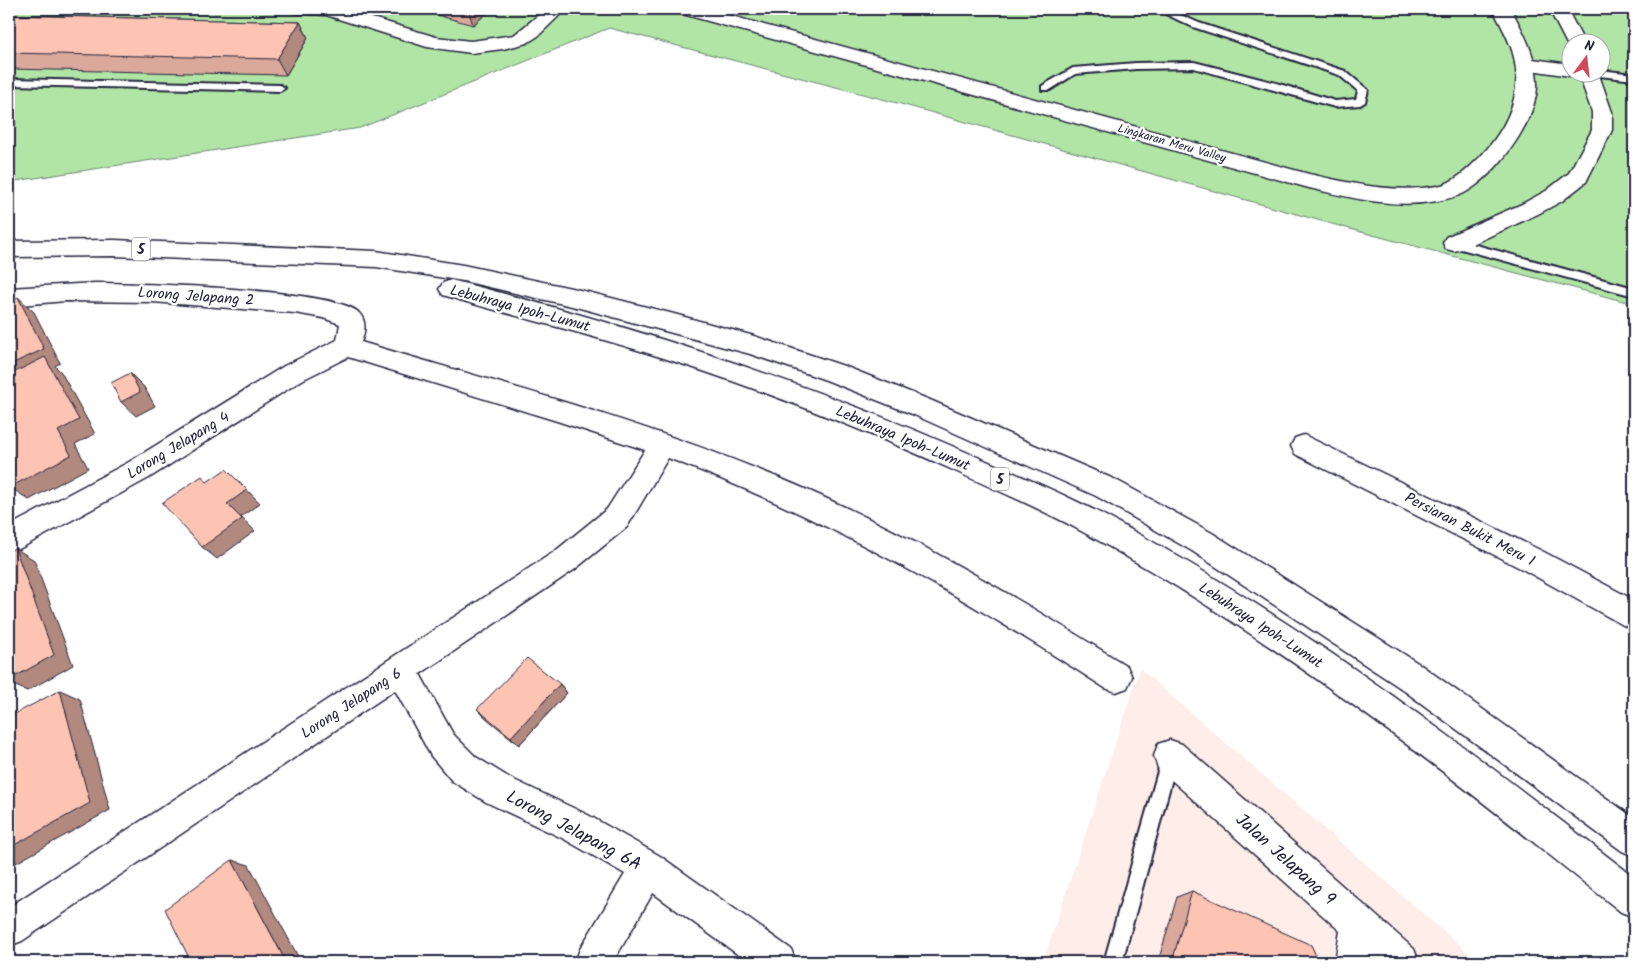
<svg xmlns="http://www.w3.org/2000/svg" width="1643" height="971" font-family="Kalam,sans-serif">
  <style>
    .built { fill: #feede8 }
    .green { fill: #b1e5a6; stroke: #6a8470; fill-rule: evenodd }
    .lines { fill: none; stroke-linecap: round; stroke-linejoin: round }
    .lane-casing { stroke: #22223b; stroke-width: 4 }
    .street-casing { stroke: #22223b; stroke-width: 3 }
    .secondary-casing { stroke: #22223b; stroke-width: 3 }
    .highway-casing { stroke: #22223b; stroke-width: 3 }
    .lane { fill: #fff; fill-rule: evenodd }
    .street { fill: #fff; fill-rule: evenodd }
    .secondary { fill: #fff; fill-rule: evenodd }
    .highway { fill: #fff; fill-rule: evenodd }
    .wall { fill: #daa99b; stroke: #22223b }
    .shaded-wall { fill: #b1897e; stroke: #22223b }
    .building { fill: #fdc4b4; stroke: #22223b }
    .labels { text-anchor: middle; stroke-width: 4.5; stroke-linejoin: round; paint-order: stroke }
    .far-street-label { font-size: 12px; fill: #22223b; stroke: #fff }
    .shield { fill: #fff; stroke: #646476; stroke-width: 1 }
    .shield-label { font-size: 14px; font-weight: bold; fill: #22223b }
    .street-label { font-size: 15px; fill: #22223b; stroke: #fff }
    .near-street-label { font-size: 18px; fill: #22223b; stroke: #fff }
  </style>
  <rect width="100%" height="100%" fill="#fff"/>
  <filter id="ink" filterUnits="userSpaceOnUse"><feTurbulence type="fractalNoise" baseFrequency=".02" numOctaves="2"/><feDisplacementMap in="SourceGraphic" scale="10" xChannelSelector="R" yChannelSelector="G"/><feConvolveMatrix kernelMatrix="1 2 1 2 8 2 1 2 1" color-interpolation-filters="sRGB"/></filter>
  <g filter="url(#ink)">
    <!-- built -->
    <path class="built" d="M1140 669 1479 962H1043Z"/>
    <!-- green -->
    <path class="green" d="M9 9H1634V304L1350 229 901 104 609 28 360 128 9 182ZM1570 42H1600V72H1570Z"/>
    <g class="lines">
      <!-- lane casing -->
      <g class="lane-casing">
        <g id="lane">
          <path d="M1155 9H1167L1199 23 1345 71 1368 90 1365 102 1360 105 1335 107 1194 68 1136 69 1075 74 1050 90H1042V86L1073 68 1136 63 1194 62 1276 83 1335 101 1356 99 1358 91 1339 75 1193 27Z"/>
          <path d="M1600 70 1634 74V80L1591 75 1586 72H1600Z"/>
          <path d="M9 79 280 85 285 88 280 91 9 85Z"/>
          <path d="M1454 239 1634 288V296L1450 246 1448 243 1450 240Z"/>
          <path d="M1170 749 1176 751 1178 757 1122 962H1104L1162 757 1164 751Z"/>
        </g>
      </g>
      <!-- street casing -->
      <g class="street-casing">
        <g id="street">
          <path d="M292 9H342L436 37 471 41 514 35 546 9H566L538 36 527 43 503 49 471 53 427 47 326 15 294 13Z"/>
          <path d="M1549 9H1567L1584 42H1570V47L1568 46Z"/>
          <path d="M1525 58 1570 64V72H1578L1570 76 1518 68 1515 64 1518 60Z"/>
          <path d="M1578 72H1598L1612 112V130L1586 182 1562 201 1538 214 1462 249 1454 251 1446 249 1443 243 1446 237 1522 204 1546 191 1569 173 1592 130V112Z"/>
          <path d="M95 283C134 283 339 289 359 313 367 321 365 333 361 342 499 383 639 420 772 475 897 526 1013 595 1127 666L1132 677 1127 688 1116 692 1105 688C966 598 824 516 668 458L627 527 574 570 420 674 453 734 476 757 510 778 588 815 660 856 791 949 796 962H748L653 893 613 962H575L580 949 625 874 564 839 486 802 452 781 431 756 395 690 22 941 9 946V907L554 552 607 509 645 450 557 421 348 357 302 380 149 478 19 549 9 553V526L129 462 284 366 337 340 340 324 323 318 295 313 152 302 66 301 9 306V288Z"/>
          <path d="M1304 435 1544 552 1634 600V629L1623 625 1524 570 1295 454 1291 446 1295 438Z"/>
          <path d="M1170 740 1182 744 1414 949 1419 962H1374L1372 960 1371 962H1335L1340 931 1158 768 1154 756 1158 744Z"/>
        </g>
      </g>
      <!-- secondary casing -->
      <g class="secondary-casing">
        <path id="secondary" d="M677 9H706L1309 174C1351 183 1394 194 1437 186 1454 183 1468 169 1480 157 1508 127 1525 91 1512 50 1507 35 1499 22 1493 9H1511C1524 33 1538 59 1537 88 1534 124 1497 174 1466 192 1457 197 1447 199 1437 201 1394 209 1351 198 1309 188L679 13Z"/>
      </g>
      <!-- highway casing -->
      <g class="highway-casing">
        <g id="highway">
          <path d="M114 240 376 251 463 265 576 289 674 314 754 336 844 366 930 400 1116 480 1212 533 1421 665 1634 818V856L1622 851 1399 687 1192 551 1096 496 912 414 826 380 750 354 576 307 463 281 376 267 114 256 9 257V241Z"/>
          <path d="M451 280C630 325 804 381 973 455 1016 474 1060 492 1102 514 1292 615 1465 745 1634 877V917L1621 912C1449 774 1275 637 1081 531 1040 508 996 490 953 470 848 423 741 381 631 348 569 329 505 314 443 295L439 289 443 283Z"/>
        </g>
      </g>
      <!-- lane -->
      <use href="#lane" class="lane"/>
      <!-- street -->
      <use href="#street" class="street"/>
      <!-- secondary -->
      <use href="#secondary" class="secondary"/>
      <!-- highway -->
      <use href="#highway" class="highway"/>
    </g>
    <!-- wall -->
    <g class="wall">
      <path d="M415 9H492L473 25Z"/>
      <path d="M1621 9H1634V20Z"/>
      <path d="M9 15 300 22 308 38 286 75 9 69Z"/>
      <path d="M560 684 567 693 519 745 486 718 477 709Z"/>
      <path d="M1192 891 1319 962H1158L1177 897Z"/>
    </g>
    <!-- shaded-wall -->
    <g class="shaded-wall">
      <path d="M468 9H492L473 25Z"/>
      <path d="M300 22 308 38 286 75 277 59Z"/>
      <path d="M18 297 34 312 60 363 55 366 61 372 95 434 75 444 88 468 29 500 10 487 9 365Z"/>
      <path d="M130 373 144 387 155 406 136 416 121 402Z"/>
      <path d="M226 469 260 503 241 517 255 531 217 559 202 547Z"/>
      <path d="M15 548 34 560 73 665 27 691 9 683Z"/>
      <path d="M560 684 567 693 519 745 511 737Z"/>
      <path d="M60 690 80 699 110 810 16 863 9 861V848Z"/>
      <path d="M232 860 249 865 301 962H286Z"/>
    </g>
    <!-- building -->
    <g class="building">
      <path d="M9 15 300 22 277 59 9 53Z"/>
      <path d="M18 297 44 349 9 365V301Z"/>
      <path d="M45 357 79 420 58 431 71 455 10 487 9 483V375Z"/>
      <path d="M130 373 140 392 121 402 111 383Z"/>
      <path d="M226 469 247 490 227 504 242 519 202 547 162 503 202 476 207 482Z"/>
      <path d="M15 548 54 655 9 680V551Z"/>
      <path d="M527 658 560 684 511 737 477 709Z"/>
      <path d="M60 690 90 803 9 848V717Z"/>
      <path d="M232 860 286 962H191L165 909Z"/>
      <path d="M1192 891 1311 945 1319 962H1172Z"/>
    </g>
  </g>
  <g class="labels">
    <!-- far-street labels -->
    <g class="far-street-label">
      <text transform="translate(1172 143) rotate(16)" y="4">Lingkaran Meru Valley</text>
    </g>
    <!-- shield labels -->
    <g class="shield">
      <rect x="132" y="237.5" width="18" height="23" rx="4"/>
      <rect x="991" y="467.5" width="18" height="23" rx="4"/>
    </g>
    <g class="shield-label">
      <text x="141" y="254">5</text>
      <text x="1000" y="484">5</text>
    </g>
    <!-- street labels -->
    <g class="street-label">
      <text transform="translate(196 296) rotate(4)" y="5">Lorong Jelapang 2</text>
      <text transform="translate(520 308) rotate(15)" y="5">Lebuhraya Ipoh-Lumut</text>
      <text transform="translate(903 438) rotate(23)" y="5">Lebuhraya Ipoh-Lumut</text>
      <text transform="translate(178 445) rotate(-31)" y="5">Lorong Jelapang 4</text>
      <text transform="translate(1470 529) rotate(27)" y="5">Persiaran Bukit Meru 1</text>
      <text transform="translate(1261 625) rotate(33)" y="5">Lebuhraya Ipoh-Lumut</text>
      <text transform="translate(351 703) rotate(-33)" y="5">Lorong Jelapang 6</text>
    </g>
    <!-- near-street labels -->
    <g class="near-street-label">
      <text transform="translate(574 830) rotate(28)" y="6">Lorong Jelapang 6A</text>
      <text transform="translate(1286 859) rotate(42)" y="6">Jalan Jelapang 9</text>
    </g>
  </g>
  <!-- margin -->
  <rect width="1643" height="971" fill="none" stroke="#fff" stroke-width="30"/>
  <rect x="15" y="15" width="1613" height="941" fill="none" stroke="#22223b" stroke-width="2" filter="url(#ink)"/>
  <!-- north arrow -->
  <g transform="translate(1586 58) rotate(15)"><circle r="24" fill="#ffffff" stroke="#a7a7b1"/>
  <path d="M0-4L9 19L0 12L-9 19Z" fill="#d1495b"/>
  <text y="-8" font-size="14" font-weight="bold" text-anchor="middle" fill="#22223b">N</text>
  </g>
</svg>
